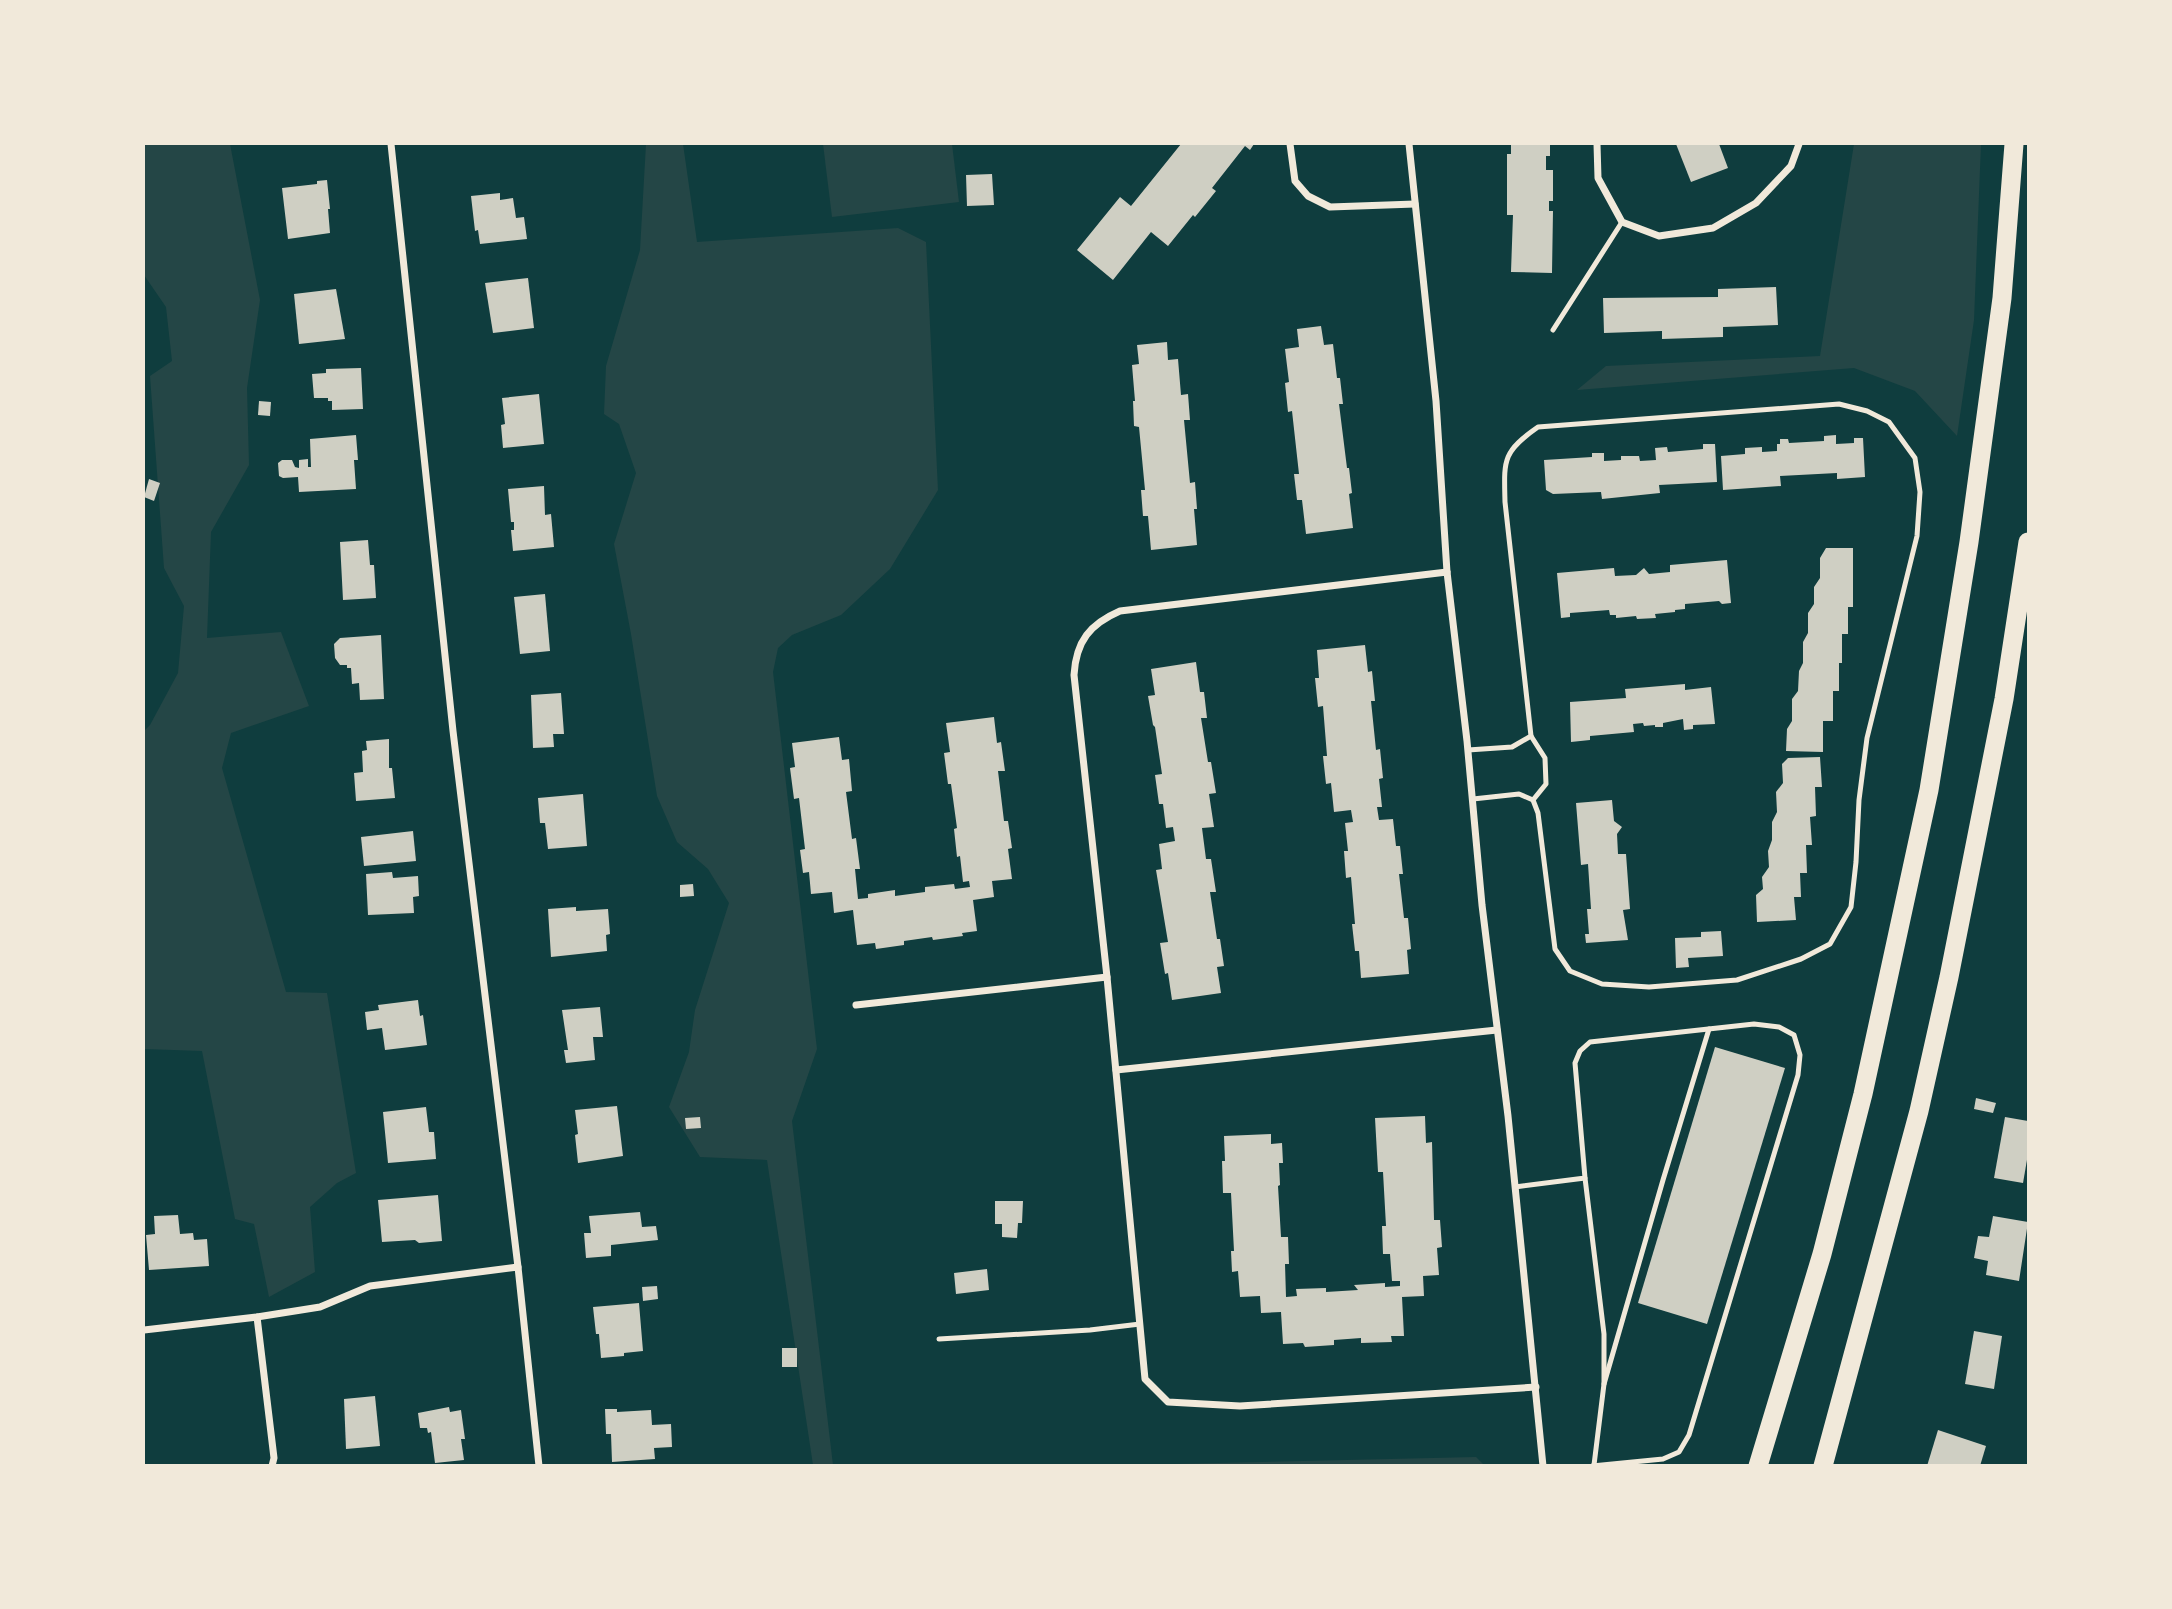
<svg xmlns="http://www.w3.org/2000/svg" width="2172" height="1609" font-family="Karla,sans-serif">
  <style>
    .green { fill: #244646 }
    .building { fill: #cfcfc3 }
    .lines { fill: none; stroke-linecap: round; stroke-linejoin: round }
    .service { stroke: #f1e9da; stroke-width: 5 }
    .minor { stroke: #f1e9da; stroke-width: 7 }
    .trunk { stroke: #f1e9da; stroke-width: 19 }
  </style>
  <rect width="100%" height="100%" fill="#0f3d3e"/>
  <!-- green -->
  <g class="green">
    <path d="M144 144H230L260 300 247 388 249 465 211 532 207 638 281 632 309 706 231 733 222 768 286 992 327 993 356 1173 337 1183 310 1207 315 1272 269 1297 254 1224 235 1219 202 1051 144 1049V731L150 725 178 673 184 606 164 568 150 376 172 361 166 307 144 275Z"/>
    <path d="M646 144H683L697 242 898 228 926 242 938 490 890 569 841 615 792 635 778 648 773 672 817 1049 792 1121 833 1465H813L767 1160 700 1157 669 1107 689 1052 695 1010 729 903 708 869 677 842 657 796 631 634 614 544 636 473 619 424 604 414 606 366 640 250Z"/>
    <path d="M823 144H952L959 202 832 217Z"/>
    <path d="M1854 144H1981L1974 320 1957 436 1915 391 1854 368 1577 390 1606 366 1820 356Z"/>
    <path d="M1476 1457 1484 1465H1130Z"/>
  </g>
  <!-- building -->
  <g class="building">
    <path d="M1181 144H1254L1250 150 1245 146 1212 188 1216 191 1195 217 1193 215 1168 246 1151 232 1113 280 1077 250 1120 197 1131 206Z"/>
    <path d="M1511 144H1550V156H1546V170H1553V201H1549V211H1553L1552 273 1511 272 1513 215H1507V154H1511Z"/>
    <path d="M1676 144H1719L1728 168 1691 182Z"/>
    <path d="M992 174 994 205 967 206 966 175Z"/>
    <path d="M327 180 330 209H328L330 233 288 239 282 188 317 184V181Z"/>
    <path d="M500 193V200L513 198 516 218 524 217 527 239 480 244 478 230 475 231 471 196Z"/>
    <path d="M528 278 534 328 493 333 485 283Z"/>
    <path d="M1776 287 1778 325 1723 327V337L1662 339V331L1604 333 1603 298 1718 297V289Z"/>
    <path d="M336 289 345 339 299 344 294 294Z"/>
    <path d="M1321 326 1324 345 1333 344 1337 378H1340L1343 404H1339L1347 468H1349L1352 493 1349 494 1353 528 1306 534 1302 500H1297L1294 474H1299L1292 411 1288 412 1285 383 1289 382 1285 349 1299 347 1297 329Z"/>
    <path d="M1167 342 1168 360 1178 359 1181 395 1188 394 1190 420H1184L1190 483 1195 482 1197 509H1194L1197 545 1151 550 1148 516H1143L1141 490H1145L1139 427 1134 426 1133 401H1135L1132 365 1139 364 1137 345Z"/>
    <path d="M361 368 363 409 332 410V401H328V398H314L312 374 326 373V369Z"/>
    <path d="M539 394 544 444 503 448 501 425 505 424 502 398Z"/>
    <path d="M259 401 271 402 270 416 258 415Z"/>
    <path d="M356 435 358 460H354L356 489 299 492 298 477 283 478 279 476 278 463 282 460H292L295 467 299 468V460L308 459V467H311L310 439Z"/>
    <path d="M1836 435V444L1854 443V438H1863L1865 477 1837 479V473L1780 476 1781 486 1723 490 1721 456 1745 454V448L1762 447V452L1777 451V444H1780V439H1788L1789 443 1824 441V436Z"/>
    <path d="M1703 444H1715L1717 482 1659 485 1660 493 1602 499 1601 492 1553 494 1546 490 1544 460 1592 457V453H1604V461L1621 460V456H1639L1640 461 1656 460 1655 448 1667 447 1668 452 1703 449Z"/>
    <path d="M149 479 160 483 154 501 144 497Z"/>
    <path d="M544 486 545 515 551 514 554 547 513 551 511 530H514V522H511L508 489Z"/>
    <path d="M368 540 370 565H374L376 598 343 600 340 542Z"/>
    <path d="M1826 548H1853V607H1848V634H1842V663H1839V691H1833V721H1823V752L1786 751 1787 729 1792 721V699L1798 691 1799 671 1803 663V642L1808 633V613L1814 604V587L1820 578V558Z"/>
    <path d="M1727 560 1731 603 1722 604 1719 601 1685 604V609L1675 610V612L1655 614 1656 618 1637 619 1636 616 1616 618V615H1610L1609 610 1570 613V617L1561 618 1557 573 1614 568 1615 576 1636 575 1644 568 1649 574 1670 572V565Z"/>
    <path d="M545 594 550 651 520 654 514 597Z"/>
    <path d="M381 635 384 699 360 700 359 683 352 684 351 668H347V665H340L335 658 334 644 340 638Z"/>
    <path d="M1365 645 1368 672 1372 671 1375 701H1371L1376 750 1380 749 1383 778 1379 779 1382 807H1377L1379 820 1393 819 1396 846H1400L1403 874H1399L1404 918H1408L1411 949 1407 950 1409 974 1361 978 1359 951H1355L1352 924H1355L1351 877 1346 878 1344 851H1348L1345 823 1353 822 1351 810 1334 812 1331 783 1326 784 1323 756H1327L1323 706 1318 707 1315 678H1319L1317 650Z"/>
    <path d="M1196 662 1200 692H1204L1207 718H1201L1208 762H1211L1216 793 1209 794 1214 827 1202 828 1206 859H1211L1216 892H1210L1217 939H1220L1224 966 1217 967 1221 993 1172 1000 1168 973 1165 974 1160 943 1168 942 1156 870 1162 869 1159 844 1175 841 1173 827 1166 828 1163 804H1159L1155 775 1162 774 1155 727 1153 725 1148 696 1155 695 1151 669Z"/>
    <path d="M1685 684V690L1711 687 1715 724 1693 725V729L1684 730 1683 719 1663 723V727H1655V725L1644 726 1643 723 1633 724 1634 732 1590 736V740L1571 742 1570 702 1626 698 1625 689Z"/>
    <path d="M561 693 564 734H553L554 747 533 748 531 695Z"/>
    <path d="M994 717 997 743 1001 742 1005 771H998L1004 821H1008L1012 848 1008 849 1012 879 992 881 994 897 973 900 977 931 962 933 963 936 933 940 932 937 904 941V945L876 949 875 943 857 945 853 910 834 913 832 892 811 894 809 872 803 873 800 850 805 849 799 798 794 799 790 768 795 767 792 743 839 737 842 760 849 759 852 791 846 792 852 839 856 838 860 869H855L858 899 868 898V894L895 890V896L925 892V887L954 884 955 889 970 887 969 881 963 882 960 856 957 857 954 829 957 828 951 784H948L944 753 950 752 946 723Z"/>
    <path d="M389 739V768H392L395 798 356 801 354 773 363 772 362 751 367 750 366 741Z"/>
    <path d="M1820 757 1822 787H1815L1816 816 1810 817 1812 845H1806L1807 873H1800L1801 897H1794L1796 920 1757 922 1756 895 1763 889 1762 877 1769 867 1768 851 1772 840V822L1777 812 1776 792 1783 783 1782 764 1788 758Z"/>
    <path d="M583 794 587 846 548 849 545 823H540L538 798Z"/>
    <path d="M1612 800 1614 821 1622 827 1617 834 1618 854H1626L1630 909 1623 910 1628 940 1586 943 1585 934H1589L1587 909H1591L1588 864 1581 865 1576 803Z"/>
    <path d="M413 831 416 861 364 866 361 837Z"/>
    <path d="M392 872 393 878 418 876 419 896 413 897 414 913 368 915 366 874Z"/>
    <path d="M693 884 694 896 680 897V885Z"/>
    <path d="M576 907V911L608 909 610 934 606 935 607 951 551 957 548 909Z"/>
    <path d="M1721 931 1723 956 1688 958 1689 967 1676 968 1675 938 1701 937V932Z"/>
    <path d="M418 1000 420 1016 423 1015 427 1045 385 1050 382 1028 367 1030 365 1012 379 1010 378 1005Z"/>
    <path d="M600 1007 603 1037H593L595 1060 566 1063 564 1050H568L562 1010Z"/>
    <path d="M1715 1047 1785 1068 1707 1324 1638 1303Z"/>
    <path d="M1976 1098 1996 1103 1993 1113 1974 1109Z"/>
    <path d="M617 1106 623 1156 578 1163 575 1135 578 1134 575 1110Z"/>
    <path d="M426 1107 429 1132H434L436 1159 388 1163 383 1112Z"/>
    <path d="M1425 1116 1426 1143 1432 1142 1434 1220H1440L1442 1247 1437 1248 1439 1275 1423 1276 1424 1296 1402 1297 1404 1336H1391L1392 1342 1361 1343V1338L1334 1340V1345L1305 1347 1303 1343 1283 1344 1281 1312 1261 1313 1260 1296 1240 1297 1238 1271 1232 1272 1231 1251H1234L1231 1193H1223L1222 1161H1225L1224 1136 1271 1134V1144L1282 1143 1283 1163H1279L1280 1185 1278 1186 1281 1237H1288L1289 1264H1285L1286 1297 1297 1296 1296 1289 1326 1288V1292L1358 1290 1354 1285 1385 1283V1287L1400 1286V1281H1392L1390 1254H1383L1382 1226H1386L1383 1172H1378L1375 1118Z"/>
    <path d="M700 1117 701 1128 686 1129 685 1118Z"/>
    <path d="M2005 1117 2028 1121V1154L2023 1183 1994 1178Z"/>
    <path d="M438 1195 442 1241 419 1243 415 1240 382 1242 378 1200Z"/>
    <path d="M995 1201H1023L1022 1223H1018L1017 1238 1002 1237V1224H995Z"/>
    <path d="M640 1212 642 1227 656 1226 658 1240 611 1245V1256L586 1258 584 1233H591L589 1216Z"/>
    <path d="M178 1215 180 1234 193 1233 194 1240 207 1239 209 1266 149 1270 146 1235 155 1234 154 1216Z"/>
    <path d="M1993 1216 2028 1222 2019 1281 1986 1275 1988 1261 1974 1258 1978 1236 1989 1237Z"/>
    <path d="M987 1269 989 1290 956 1294 954 1273Z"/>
    <path d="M657 1286 658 1299 643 1301 642 1287Z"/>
    <path d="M639 1303 643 1351 624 1353V1356L601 1358 599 1334H596L593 1307Z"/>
    <path d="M1974 1331 2002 1336 1994 1389 1965 1384Z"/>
    <rect x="782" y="1348" width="15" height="19"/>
    <path d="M375 1396 380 1446 346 1449 344 1399Z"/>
    <path d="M449 1407 450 1412 461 1410 465 1439H461L464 1460 435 1463 431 1432 428 1433 427 1428H420L418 1413Z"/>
    <path d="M605 1409H617V1412L651 1410 652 1425 671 1424 672 1447 654 1448 655 1459 612 1462 611 1434H606Z"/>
    <path d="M1938 1430 1986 1446 1980 1466H1927Z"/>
  </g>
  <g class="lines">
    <!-- service -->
    <g class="service">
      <path d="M1553 330 1622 222"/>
      <path d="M1531 736 1545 758 1546 784 1533 800"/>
      <path d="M1468 750 1512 747 1531 736 1505 502C1504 460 1502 452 1538 427L1839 404 1867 411 1889 422 1915 458 1920 492 1917 536 1867 738 1859 800 1856 862 1851 907 1830 944 1801 959 1737 980 1649 987 1602 984 1570 971 1555 949 1538 813 1533 800 1519 794 1473 799"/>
      <path d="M1585 1178 1604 1334V1384L1594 1465"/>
      <path d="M1515 1187 1585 1178 1575 1063 1580 1051 1590 1042 1754 1024 1779 1027 1794 1035 1800 1055 1798 1075 1689 1435 1679 1452 1663 1459 1592 1466"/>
      <path d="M939 1339 1090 1330 1140 1324"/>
      <path d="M1604 1384 1663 1180 1709 1029"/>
    </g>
    <!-- minor -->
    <g class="minor">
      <path d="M391 144 453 731 518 1267 539 1466"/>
      <path d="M1290 144 1295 181 1308 196 1330 207 1415 204"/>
      <path d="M1409 144 1436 401 1447 572 1467 741 1482 905 1508 1116 1543 1466"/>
      <path d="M1597 144 1598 178 1622 222 1659 236 1713 228 1756 203 1791 166 1799 144"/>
      <path d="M1447 572 1120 611C1090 624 1076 641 1074 675L1107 977 1145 1379 1168 1402 1240 1406 1536 1387"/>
      <path d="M856 1005 1107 977"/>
      <path d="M1116 1070 1497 1030"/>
      <path d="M257 1317 274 1458 272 1466"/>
      <path d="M144 1330 257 1317 320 1307 370 1286 518 1267"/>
    </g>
    <!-- trunk -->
    <g class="trunk">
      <path d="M1758 1466 1822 1254 1863 1094 1929 790 1969 542 2002 298 2014 144"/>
      <path d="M1823 1466 1919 1111 1949 977 2004 699 2028 542"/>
    </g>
  </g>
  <!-- border -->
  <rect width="2172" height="1609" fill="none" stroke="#f1e9da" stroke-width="290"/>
</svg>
